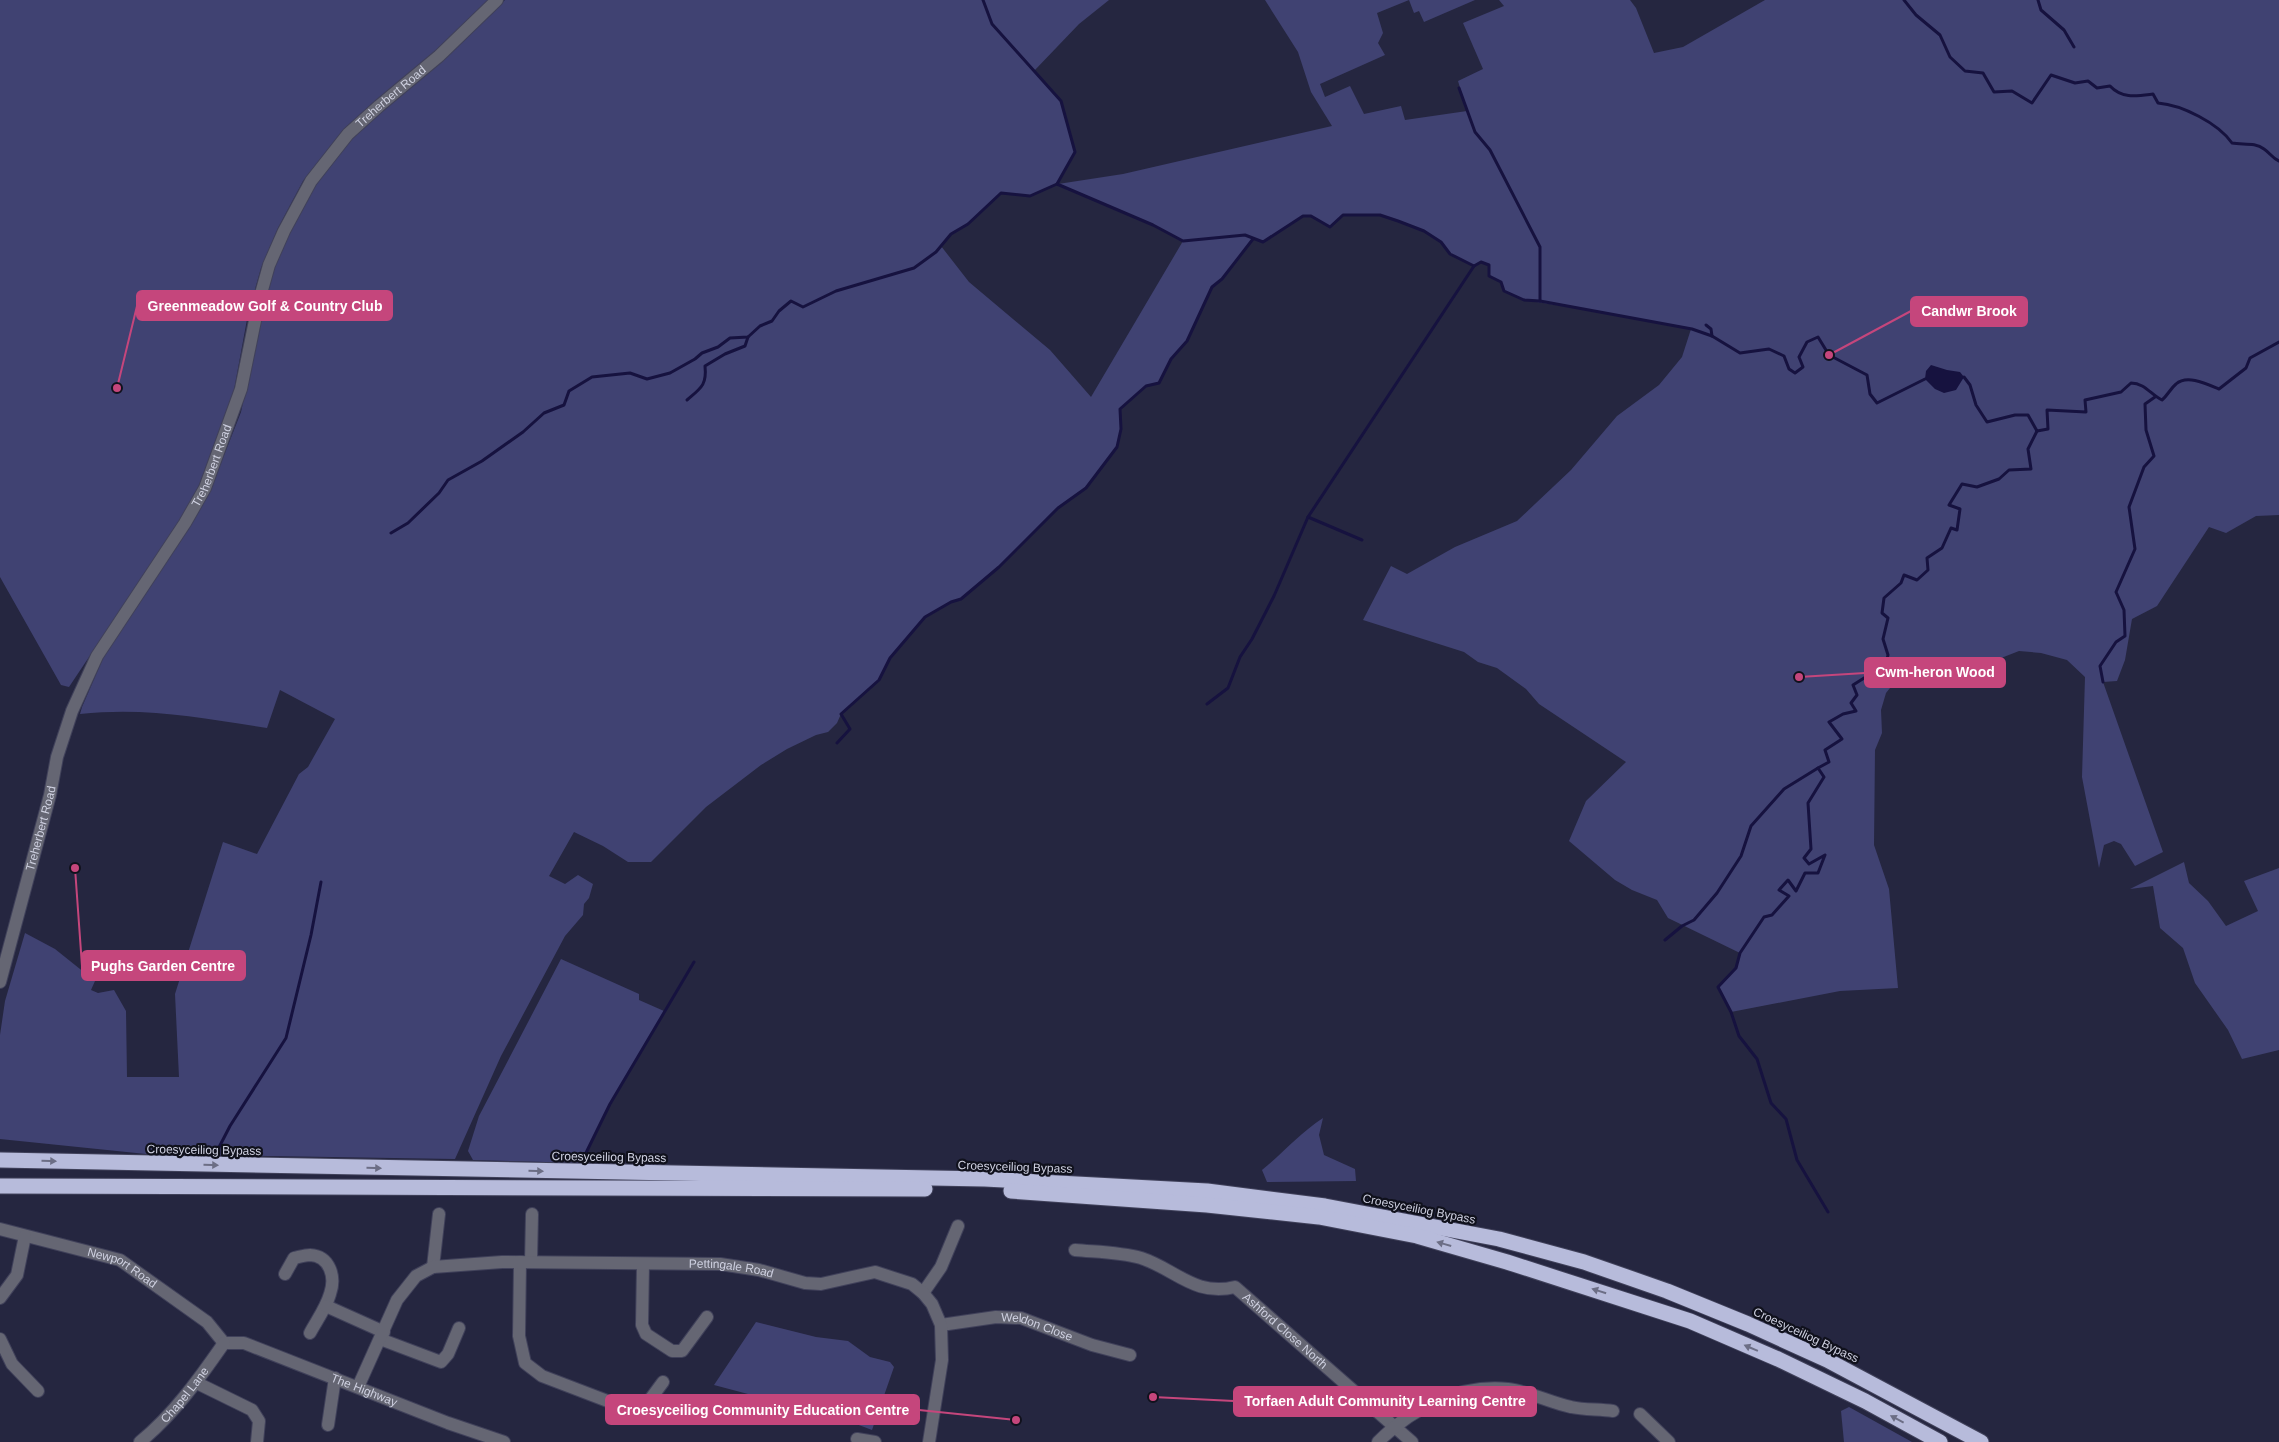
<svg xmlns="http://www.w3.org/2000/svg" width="2279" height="1442" font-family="Helvetica,sans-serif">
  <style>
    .green { fill: #404272; fill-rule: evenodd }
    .water { fill: #16123f }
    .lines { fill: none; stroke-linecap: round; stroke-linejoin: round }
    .stream { stroke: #16123f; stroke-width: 3 }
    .minor-casing { stroke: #40415a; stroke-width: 14 }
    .highway-casing { stroke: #40415a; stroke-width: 17 }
    .minor { stroke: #656673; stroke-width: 12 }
    .highway { stroke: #b7bbdb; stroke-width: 15 }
    .oneway { fill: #6c6e85 }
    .labels { text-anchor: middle; stroke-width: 4.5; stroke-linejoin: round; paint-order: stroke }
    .street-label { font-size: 12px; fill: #ced0e0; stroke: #10111c }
    .leader { fill: none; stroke: #c5467c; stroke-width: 2 }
    .callout-dot { fill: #c5467c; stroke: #10111c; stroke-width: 2 }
    .callout { fill: #c5467c; stroke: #c5467c; stroke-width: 2 }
    .callout-label { font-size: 14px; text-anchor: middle; font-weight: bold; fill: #fff }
  </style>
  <rect width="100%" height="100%" fill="#252640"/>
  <!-- green -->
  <g class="green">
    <path d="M0 0H489L425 61 374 102 343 130 303 181 278 228 261 268 248 314 232 401 205 472 189 507 69 687 61 685 0 577Z"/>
    <path d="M505 0H1109L1079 24 1034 71 1061 101 1075 152 1058 184 1123 174 1332 126 1311 92 1298 52 1265 0H1475L1424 22 1419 11 1414 13 1409 0 1377 13 1383 33 1378 43 1385 55 1320 84 1325 97 1350 86 1364 114 1401 106 1405 120 1467 111 1458 81 1483 69 1463 23 1504 6 1499 0H1630L1636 8 1654 53 1683 47 1765 0H2279V515L2256 516 2226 533 2209 527 2157 606 2132 619 2125 660 2117 681 2103 682 2163 852 2135 866 2121 844 2114 841 2104 845 2099 868 2082 777 2085 677 2067 660 2041 653 2019 651 1996 660 1969 661 1955 670 1918 671 1898 678 1886 693 1881 710 1882 733 1875 750 1874 845 1889 889 1898 988 1840 991 1731 1012 1718 987 1736 968 1740 953 1668 918 1657 900 1632 890 1615 880 1569 841 1586 801 1626 762 1539 704 1526 689 1497 668 1478 662 1464 652 1363 620 1391 566 1407 574 1455 547 1517 521 1571 470 1617 416 1659 385 1682 357 1691 329 1620 315 1524 300 1504 291 1501 282 1489 276V265L1481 262 1474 266 1450 254 1441 242 1424 231 1398 221 1380 215H1343L1330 227 1311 216H1303L1263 242 1252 239 1222 279 1212 287 1187 341 1171 359 1159 383 1146 386 1120 409 1121 429 1117 447 1086 488 1058 508 999 567 961 599 951 602 925 617 890 658 879 680 841 714 837 723 828 732 816 735 787 749 761 765 706 807 651 862H628L603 846 574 832 549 876 565 884 578 875 593 884 589 898 584 904 583 915 565 936 501 1056 455 1159 146 1154 0 1139V1035L5 1001 25 933 55 949 95 981 91 990 98 993 114 990 126 1011 127 1077H179L175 994 223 842 257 854 299 774 308 767 335 719 280 690 267 728C201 718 147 707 80 714L82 707 104 656 221 463 241 412 266 294 279 253 310 194 337 154 379 111 443 60ZM1057 184 1153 225 1183 241 1091 397 1050 350 969 282 941 246 951 234 968 224 1001 193 1030 196Z"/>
    <path d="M2184 862 2189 883 2208 901 2226 926 2258 911 2244 881 2279 868V1050L2242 1059 2228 1030 2195 983 2183 948 2160 928 2153 886 2130 889Z"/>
    <path d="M561 959 639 994V1000L664 1011 610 1104 581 1163 473 1160 468 1151 479 1116Z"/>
    <path d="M1323 1118 1319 1135 1324 1155 1355 1169 1356 1181 1267 1182 1262 1170C1283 1153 1300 1133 1323 1118Z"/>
    <path d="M756 1322 816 1337 848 1341 870 1357 890 1362 894 1367 872 1430 843 1419 714 1385Z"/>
    <path d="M1849 1407 1912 1442H1844L1841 1411Z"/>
  </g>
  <!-- water -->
  <path class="water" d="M1931 365 1947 370 1960 372 1964 377 1956 390 1944 393 1935 389 1925 379 1926 371Z"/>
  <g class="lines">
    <!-- stream -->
    <g class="stream">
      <path d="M983 0 992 24 1061 101 1075 152 1057 184"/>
      <path d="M1904 0 1916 15 1940 35 1950 57 1965 71 1983 73 1994 92 2012 91 2032 103 2051 75 2075 83 2088 81 2097 88 2110 86C2122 99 2137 96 2153 94L2158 103C2182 105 2218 123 2232 143 2243 145 2255 142 2264 149 2270 153 2272 158 2279 161"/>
      <path d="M2038 0 2041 10 2064 30 2074 47"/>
      <path d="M1459 88 1475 132 1490 150 1540 247V301"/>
      <path d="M1706 325 1711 329 1712 336"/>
      <path d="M1964 377 1970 385 1976 405 1987 422 2015 415H2028L2037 431 2048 429 2047 410 2086 412 2085 400 2121 392 2131 383C2145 383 2151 395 2162 400 2168 395 2170 389 2176 384 2187 374 2207 384 2219 389L2246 368 2250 358 2279 342"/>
      <path d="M687 400C701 388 707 385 705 366L725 354 745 346 748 337"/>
      <path d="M1308 517 1362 540"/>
      <path d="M391 533 408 523 439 493 448 480 482 461 523 432 544 413 564 405 569 391 592 377 630 373 647 379 670 373 695 359 702 353 718 347 730 338 748 337 760 326 772 321 779 311 791 301 803 307 836 291 914 268 936 252 951 234 968 224 1001 193 1030 196 1057 184 1153 225 1183 241 1245 235 1263 242 1303 216H1311L1330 227 1343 215H1380L1398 221 1424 231 1441 242 1450 254 1474 266 1481 262 1489 265V276L1501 282 1504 291 1524 300 1540 301 1692 329 1712 336 1740 353 1769 349 1784 356 1789 369 1795 373 1803 367 1799 357 1807 342 1818 337 1829 355 1867 375 1870 394 1877 403 1925 379"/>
      <path d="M2103 682 2100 666 2116 642 2125 636 2124 610 2116 592 2135 549 2129 507 2144 467 2154 456 2146 430 2145 404 2155 397"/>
      <path d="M1207 704 1228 688 1240 657 1252 639 1274 596 1308 517 1474 266"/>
      <path d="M837 743 850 729 841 714 879 680 890 658 925 617 951 602 961 599 999 567 1058 508 1086 488 1117 447 1121 429 1120 409 1146 386 1159 383 1171 359 1187 341 1212 287 1222 279 1253 239"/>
      <path d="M1665 940 1682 926 1694 920 1717 893 1741 856 1751 826 1784 789 1818 768"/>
      <path d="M214 1157 230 1126 286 1038 311 935 321 882"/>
      <path d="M581 1163 610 1104 694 962"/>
      <path d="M1828 1212 1797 1160 1786 1119 1771 1103 1757 1059 1739 1036 1731 1012 1718 987 1736 968 1740 953 1764 917 1772 915 1789 896 1779 890 1788 880 1796 891 1805 873H1818L1825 855 1809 864 1804 858 1811 849 1808 803 1824 777 1818 768 1829 762 1825 750 1842 739 1829 722 1843 714 1856 711 1851 703 1857 695 1853 685 1872 673 1883 675 1888 655 1883 639 1888 618 1882 613 1884 598 1901 583 1904 575 1917 580 1928 570 1927 558 1942 548 1951 528 1957 530 1960 509 1949 505 1962 484 1977 487 1999 479 2009 470 2031 469 2028 449 2037 431"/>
    </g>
    <!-- minor casing -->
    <g class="minor-casing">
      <g id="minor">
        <path id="s1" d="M0 982 50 795 57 757 72 711 97 656 185 523 205 488 241 389 259 301 269 265 284 231 311 181 348 134 379 106 439 56 497 0"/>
        <path id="s2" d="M0 1229 120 1260 207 1322 224 1343"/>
        <path id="s3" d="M1075 1250C1097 1252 1120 1252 1141 1258 1175 1269 1195 1297 1235 1287L1412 1442"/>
        <path d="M520 1262 519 1336 525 1363 542 1376 631 1410 646 1405 663 1382"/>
        <path d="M531 1262 532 1214"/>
        <path d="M643 1264 642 1325 646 1334 672 1351H682L707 1317"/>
        <path d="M433 1267 439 1214"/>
        <path d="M285 1274 294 1258C299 1257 305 1255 310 1255 330 1256 336 1277 330 1294 326 1308 317 1320 310 1333"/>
        <path d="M923 1293 941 1267 958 1226"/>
        <path d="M0 1298 17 1275 25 1236"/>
        <path d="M326 1306 384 1332"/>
        <path id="s4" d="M941 1325 996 1317 1021 1318 1092 1345 1130 1355"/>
        <path d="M0 1339 12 1364 38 1391"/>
        <path d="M380 1339 441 1362 448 1354 459 1328"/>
        <path id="s5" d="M224 1343H244L448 1423 504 1442"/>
        <path d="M197 1383 252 1410 259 1421 257 1442"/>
        <path id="s6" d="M358 1387 397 1300 416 1276 433 1267 502 1262 720 1264 759 1270 805 1283 821 1284 875 1272 912 1284 923 1293 932 1304 941 1325 942 1360 929 1442"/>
        <path d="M1640 1414 1669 1442"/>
        <path d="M328 1425 335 1378"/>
        <path d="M857 1439 875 1442"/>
        <path id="s7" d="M140 1442C174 1414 199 1379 224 1343"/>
        <path d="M1378 1442C1412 1408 1459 1384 1508 1389 1528 1391 1551 1403 1571 1407 1584 1410 1599 1409 1613 1411"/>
      </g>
    </g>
    <!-- highway casing -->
    <g class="highway-casing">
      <g id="highway">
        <path d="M0 1160 985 1179 1207 1191 1325 1206 1499 1239 1584 1262 1667 1291 1748 1324 1827 1360 1981 1442"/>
        <path d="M0 1186 925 1189"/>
        <path d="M1011 1191 1207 1205 1319 1217 1417 1236 1507 1262 1690 1321 1778 1359 1865 1401 1940 1442"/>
      </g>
    </g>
    <!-- minor -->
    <use href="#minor" class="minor"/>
    <!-- highway -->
    <use href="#highway" class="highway"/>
  </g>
  <!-- one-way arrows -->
  <defs><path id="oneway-solid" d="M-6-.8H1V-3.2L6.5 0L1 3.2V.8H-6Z" transform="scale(1.25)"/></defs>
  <g class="oneway">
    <use href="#oneway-solid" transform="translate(49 1161) rotate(2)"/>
    <use href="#oneway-solid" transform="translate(211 1165) rotate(1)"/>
    <use href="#oneway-solid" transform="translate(374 1168) rotate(1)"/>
    <use href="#oneway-solid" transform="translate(536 1171) rotate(1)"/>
    <use href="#oneway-solid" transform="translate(1444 1244) rotate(-164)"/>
    <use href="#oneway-solid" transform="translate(1599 1291) rotate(-162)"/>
    <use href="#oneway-solid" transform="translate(1751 1348) rotate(-157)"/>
    <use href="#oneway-solid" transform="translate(1897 1419) rotate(-152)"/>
  </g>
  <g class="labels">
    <!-- street labels -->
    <g class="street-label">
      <text dy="4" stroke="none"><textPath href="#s1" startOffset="984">Treherbert Road</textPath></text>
      <text dy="4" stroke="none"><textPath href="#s1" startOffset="564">Treherbert Road</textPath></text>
      <text dy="4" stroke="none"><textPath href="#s1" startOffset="159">Treherbert Road</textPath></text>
      <text transform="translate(204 1150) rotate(1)" y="4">Croesyceiliog Bypass</text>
      <text transform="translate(609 1157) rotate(1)" y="4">Croesyceiliog Bypass</text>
      <text transform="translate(1015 1167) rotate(2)" y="4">Croesyceiliog Bypass</text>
      <text transform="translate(1419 1209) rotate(11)" y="4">Croesyceiliog Bypass</text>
      <text dy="4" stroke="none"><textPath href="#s2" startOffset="129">Newport Road</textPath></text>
      <text dy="4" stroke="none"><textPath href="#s6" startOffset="444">Pettingale Road</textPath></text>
      <text dy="4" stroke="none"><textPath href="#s4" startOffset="98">Weldon Close</textPath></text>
      <text dy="4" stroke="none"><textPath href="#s3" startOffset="234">Ashford Close North</textPath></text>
      <text transform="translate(1806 1335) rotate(25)" y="4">Croesyceiliog Bypass</text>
      <text dy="4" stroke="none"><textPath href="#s5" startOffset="149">The Highway</textPath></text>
      <text dy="4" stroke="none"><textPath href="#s7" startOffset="65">Chapel Lane</textPath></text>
    </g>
  </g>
  <!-- callouts -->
  <path class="leader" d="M117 388L137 306M1829 355L1911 311M1799 677L1865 673M75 868L82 966M1153 1397L1234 1401M1016 1420L919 1410"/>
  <g class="callout-dot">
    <circle cx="117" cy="388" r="5"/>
    <circle cx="1829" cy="355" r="5"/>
    <circle cx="1799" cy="677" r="5"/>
    <circle cx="75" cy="868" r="5"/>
    <circle cx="1153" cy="1397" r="5"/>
    <circle cx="1016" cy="1420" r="5"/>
  </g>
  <g class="callout">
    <rect x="137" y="291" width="255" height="29" rx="5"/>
    <rect x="1911" y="297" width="116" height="29" rx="5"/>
    <rect x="1865" y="658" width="140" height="29" rx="5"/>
    <rect x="82" y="951" width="163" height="29" rx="5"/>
    <rect x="1234" y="1387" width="302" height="29" rx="5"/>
    <rect x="606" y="1395" width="313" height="29" rx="5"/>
  </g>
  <g class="callout-label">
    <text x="265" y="311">Greenmeadow Golf &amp; Country Club</text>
    <text x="1969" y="316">Candwr Brook</text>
    <text x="1935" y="677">Cwm-heron Wood</text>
    <text x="163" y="971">Pughs Garden Centre</text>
    <text x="1385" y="1406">Torfaen Adult Community Learning Centre</text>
    <text x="763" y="1415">Croesyceiliog Community Education Centre</text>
  </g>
</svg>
